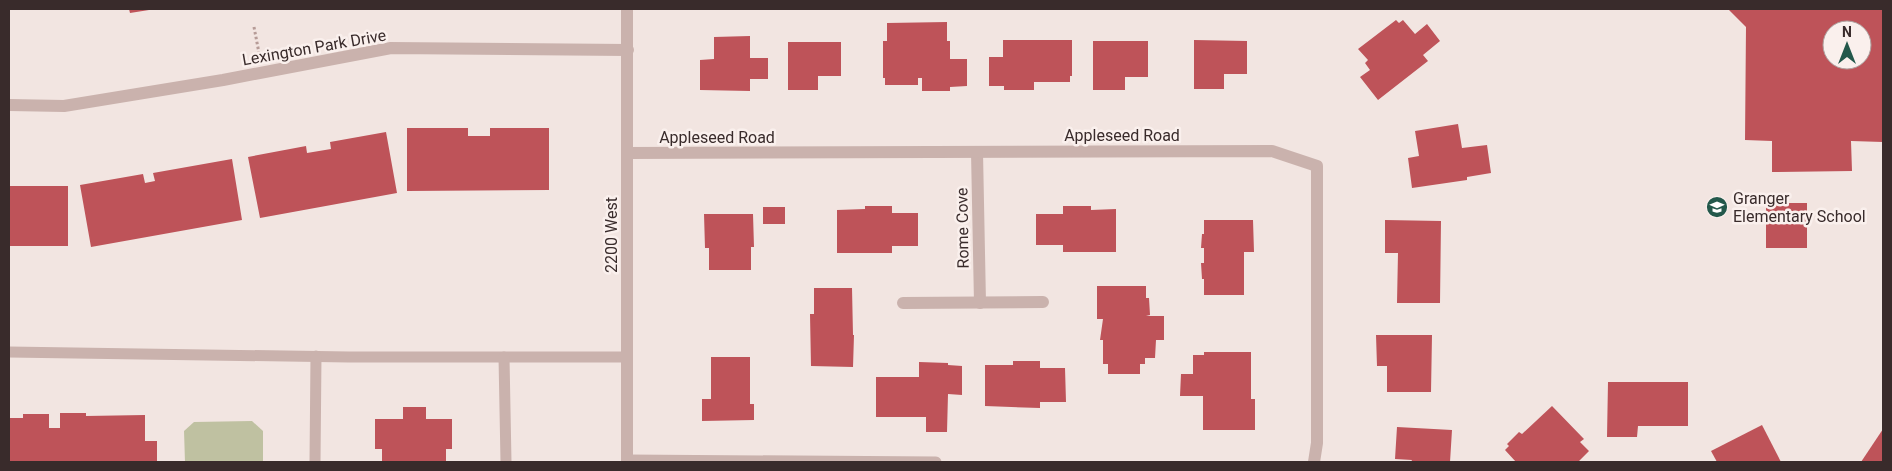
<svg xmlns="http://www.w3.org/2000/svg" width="1892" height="471" font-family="Roboto,sans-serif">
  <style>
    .green { fill: #bfc1a1 }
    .building { fill: #be5359; fill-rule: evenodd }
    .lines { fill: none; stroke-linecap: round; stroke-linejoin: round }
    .path { stroke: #b69b97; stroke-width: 3; stroke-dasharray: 2.5 2.5; stroke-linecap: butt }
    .service { stroke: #cab2ad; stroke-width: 11 }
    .minor { stroke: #cab2ad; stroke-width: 12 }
    .tertiary { stroke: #cab2ad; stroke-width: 12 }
    .labels { text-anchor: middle; stroke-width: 5; stroke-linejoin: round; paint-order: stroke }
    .street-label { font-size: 16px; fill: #392b2b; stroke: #faf0ed }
    .poi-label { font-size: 16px; fill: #392b2b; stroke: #faf0ed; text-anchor: start }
  </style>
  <rect width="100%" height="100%" fill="#f2e5e1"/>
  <!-- green -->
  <path class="green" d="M252 421 263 431V462H185L184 431 194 422Z"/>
  <!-- building -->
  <g class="building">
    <path d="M129 9H148L149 10 130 13Z"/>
    <path d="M1728 9H1883V142L1851 141 1852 171 1772 172V141L1745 140 1746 27ZM1832 30H1862V60H1832Z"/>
    <path d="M1396 20 1399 23 1403 20 1415 34 1427 24 1440 41 1423 55 1428 61 1378 100 1360 77 1370 70 1365 63 1368 60 1358 49Z"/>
    <path d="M947 22V41H950V59H967V86L950 87V91H922V78H918V85H885V78H883V41H887V23Z"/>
    <path d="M750 36V58H768V79H750V91L700 90V60L714 59V37Z"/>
    <path d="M1003 40H1072V76H1070V82H1034V90H1004V86H989V57H1003Z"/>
    <path d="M1194 40 1247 41V74H1224V89H1194Z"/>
    <path d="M1093 41H1148V77H1125V90H1093Z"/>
    <path d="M788 42H841V76H818V90H788Z"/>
    <path d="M1458 124 1462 148 1487 145 1491 173 1467 177V180L1412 188 1408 158 1419 156 1415 131Z"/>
    <path d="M407 128H468V136H490V128H549V190L407 191Z"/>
    <path d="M386 132 397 193 260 218 248 157 306 146 307 153 331 149 330 142Z"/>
    <path d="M232 159 242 220 91 247 80 185 143 174 145 183 155 181 153 173Z"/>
    <rect x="9" y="186" width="59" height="60"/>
    <rect x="1766" y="203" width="41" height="45"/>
    <path d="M865 206H892V213H918V246H892V253H837V210L865 209Z"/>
    <path d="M1063 206H1091V210L1116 209V252H1063V245H1036V214H1063Z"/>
    <rect x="763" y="207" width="22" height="17"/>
    <path d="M704 214H753L754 247H751V270H709V248H705Z"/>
    <path d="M1204 220H1253L1254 252H1244V295H1204V279H1202L1201 263H1204V248H1201L1202 234H1204Z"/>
    <path d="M1385 220 1441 221 1440 303H1397L1398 253H1385Z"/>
    <path d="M1097 286H1146V298H1149L1150 315 1146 316H1164V340H1156L1155 358H1145V364H1140V374H1108V364H1103V340H1100L1103 319H1097Z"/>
    <path d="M814 288H852L853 335H854L853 367 811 366 810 314H814Z"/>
    <path d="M1376 335H1432L1431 392H1387V366H1377Z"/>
    <path d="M1204 352H1251V399H1255V430H1203V396H1180L1181 374H1193V355H1204Z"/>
    <path d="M711 357H750V404H754V420L702 421V399H711Z"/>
    <path d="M1013 361H1040V368H1065L1066 402H1040V408L985 406V365H1013Z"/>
    <path d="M919 362 948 363V365L962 366V395L948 394 947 432H926V417H876V377H919Z"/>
    <path d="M1608 382H1688V426H1638L1637 437H1607Z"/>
    <path d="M1552 406 1584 439 1580 442 1589 451 1578 462H1516L1505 450 1509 446 1507 444 1519 432 1522 434Z"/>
    <path d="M403 407H426V419H452V449H446V462H382V449H375V419H403Z"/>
    <path d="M60 413H86V416L145 415V441H157V462H9V418H23V414H49V428H60Z"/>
    <path d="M1762 425 1781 462H1717L1711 451Z"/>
    <path d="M1397 427 1452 430 1450 462H1411L1412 460 1395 459Z"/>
    <path d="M1883 429V462H1861Z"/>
  </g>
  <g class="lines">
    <!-- path -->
    <path class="path" d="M254 27 259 53"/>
    <!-- service -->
    <g class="service">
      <path d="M9 352 349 357H627"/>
      <path d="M504 357 506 462"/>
      <path d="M627 460 936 462"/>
      <path d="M315 462 316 356"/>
    </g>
    <!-- minor -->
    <g class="minor">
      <path d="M9 105 64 106 223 80 391 48 628 50"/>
      <path d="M977 152 980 303"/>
      <path d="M627 153 1272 151 1317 166V443L1314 462"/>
      <path d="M903 303 1043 302"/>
    </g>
    <!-- tertiary -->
    <path class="tertiary" d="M627 462V9"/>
  </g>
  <!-- icons -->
  <defs>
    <g id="school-disc" transform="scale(1.125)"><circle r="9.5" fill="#23584b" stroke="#faf0ed"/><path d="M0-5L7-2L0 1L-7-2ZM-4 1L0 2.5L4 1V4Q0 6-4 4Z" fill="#fff"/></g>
  </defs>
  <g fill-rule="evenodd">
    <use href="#school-disc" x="1717" y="207"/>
  </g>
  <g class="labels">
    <!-- street labels -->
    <g class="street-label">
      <text transform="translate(314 47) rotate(-10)" y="6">Lexington Park Drive</text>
      <text x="1122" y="141">Appleseed Road</text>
      <text x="717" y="143">Appleseed Road</text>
      <text transform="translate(962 228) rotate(-91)" y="6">Rome Cove</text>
      <text transform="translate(611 235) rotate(-90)" y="6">2200 West</text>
    </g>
    <!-- poi labels -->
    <g class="poi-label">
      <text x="1733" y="204">Granger<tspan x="1733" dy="18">Elementary School</tspan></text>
    </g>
  </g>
  <!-- border -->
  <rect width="1892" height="471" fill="none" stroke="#392b2b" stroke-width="20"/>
  <!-- north arrow -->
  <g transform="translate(1847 45)"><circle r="24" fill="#faf0ed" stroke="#ada19f"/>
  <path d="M0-4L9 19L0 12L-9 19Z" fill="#23584b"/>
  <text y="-8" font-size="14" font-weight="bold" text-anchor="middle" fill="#392b2b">N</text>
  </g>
</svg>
